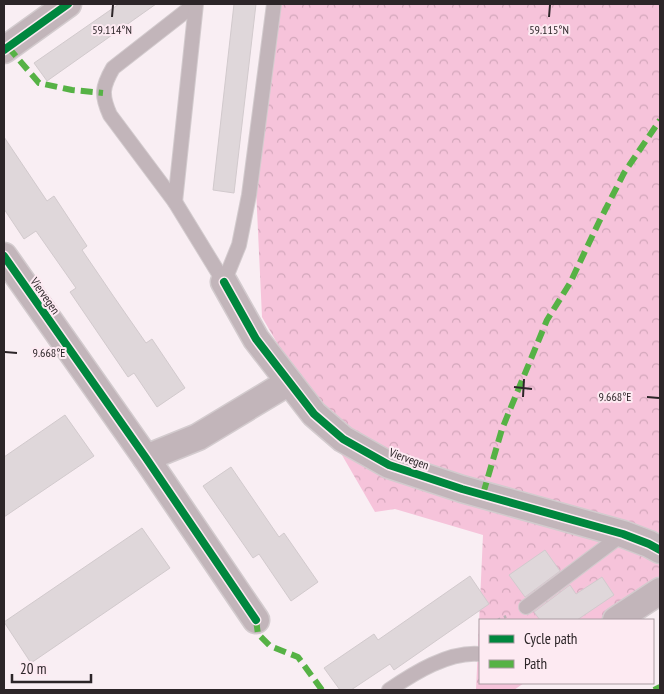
<svg xmlns="http://www.w3.org/2000/svg" width="664" height="694" font-family="'PT Sans Narrow',sans-serif">
  <style>
    .forest { fill: url(#forest-crowns) }
    .building { fill: #dfd7da; stroke: #d2cacd }
    .lines { fill: none; stroke-linecap: round; stroke-linejoin: round }
    .lane-casing { stroke: #d3cbce; stroke-width: 16 }
    .street-casing { stroke: #d3cbce; stroke-width: 29 }
    .path { stroke: #bdb2b7; stroke-width: 3; stroke-dasharray: 2.5 4; stroke-linecap: butt }
    .lane { stroke: #c2b5ba; stroke-width: 14 }
    .street { stroke: #c2b5ba; stroke-width: 26 }
    .quiet { stroke: #56b245; stroke-width: 6; stroke-dasharray: 12 6; stroke-linecap: butt }
    .cycleway-casing { stroke: #fdeaf2; stroke-width: 11 }
    .cycleway { stroke: #00873e; stroke-width: 8 }
    .ticks { fill: none; stroke: #2c2528; stroke-width: 2 }
    .labels { text-anchor: middle; stroke-width: 4; stroke-linejoin: round; paint-order: stroke }
    .street-label { font-size: 12px; fill: #2c2528; stroke: #fdeaf2 }
    .ticks-label { font-size: 12px; text-anchor: middle; fill: #2c2528; stroke: #fdeaf2; stroke-width: 4; stroke-linejoin: round; paint-order: stroke }
  </style>
  <defs>
    <pattern id="forest-crowns" width="20" height="18" patternUnits="userSpaceOnUse" patternTransform="scale(1.25)"><rect width="20" height="18" fill="#f6c3da"/><path d="M2 6a3 3 0 1 1 6 0M12 15a3 3 0 1 1 6 0" fill="none" stroke="#d3a7bb"/></pattern>
  </defs>
  <rect width="100%" height="100%" fill="#f9eef3"/>
  <!-- forest -->
  <path class="forest" d="M272 4H660V577L604 620H480V683H524L514 690H476L483 535 395 509 375 512 262 317 255 167Z"/>
  <!-- building -->
  <g class="building">
    <path d="M119 4H156L47 81 34 63Z"/>
    <path d="M234 4H256L234 193 213 190Z"/>
    <path d="M4 137 47 201 54 196 87 246 82 250 114 297 146 343 152 339 185 388 157 407 134 373 128 377 70 292 76 288 36 231 24 239 4 209Z"/>
    <path d="M65 415 94 456 4 517V457Z"/>
    <path d="M231 467 279 537 284 533 318 582 291 601 259 554 253 558 203 486Z"/>
    <path d="M142 528 170 568 31 663 4 622Z"/>
    <path d="M545 550 560 571 525 597 509 575Z"/>
    <path d="M470 576 489 604 394 670 390 664 351 690H340L324 668 374 634 378 640Z"/>
    <path d="M602 577 614 595 577 620H540L534 612 570 585 576 594Z"/>
  </g>
  <g class="lines">
    <!-- lane casing -->
    <g class="lane-casing">
      <g id="lane">
        <path d="M195 4 113 68C102 87 101 95 110 115L175 202 224 282"/>
        <path d="M175 202 196 4"/>
        <path d="M224 282 239 245 249 195 274 4"/>
        <path d="M526 607 623 534"/>
        <path d="M389 690C414 673 449 651 480 654"/>
      </g>
    </g>
    <!-- street casing -->
    <g class="street-casing">
      <g id="street">
        <path d="M4 50 68 4"/>
        <path d="M4 256 146 458 256 620"/>
        <path d="M224 282 256 339 314 414 343 439 389 465 462 489 623 534 649 544 660 550"/>
        <path d="M146 458 198 437 289 382"/>
        <path d="M616 620 660 591"/>
      </g>
    </g>
    <!-- path -->
    <path class="path" d="M498 620 509 615"/>
    <!-- lane -->
    <use href="#lane" class="lane"/>
    <!-- street -->
    <use href="#street" class="street"/>
    <!-- quiet -->
    <g class="quiet">
      <path d="M8 47 39 83 72 90 103 93"/>
      <path d="M483 494 502 429 547 320 570 283 599 222 624 173 660 120"/>
      <path d="M256 620 258 634 270 646 298 657 322 690"/>
      <path d="M654 690 660 687"/>
    </g>
    <!-- cycleway casing -->
    <g class="cycleway-casing">
      <g id="cycleway">
        <path d="M4 50 68 4"/>
        <path d="M4 256 146 458 256 620"/>
        <path d="M224 282 256 339 314 414 343 439 389 465 462 489 623 534 649 544 660 550"/>
      </g>
    </g>
    <!-- cycleway -->
    <use href="#cycleway" class="cycleway"/>
  </g>
  <!-- ticks -->
  <path class="ticks" d="M112 17 113 5M549 17 550 5M5 352 17 353M514 387 532 389M523 397 524 379M647 397 659 398"/>
  <g class="labels">
    <!-- street labels -->
    <g class="street-label">
      <text transform="translate(45 296) rotate(55)" y="4">Viervegen</text>
      <text transform="translate(409 459) rotate(20)" y="4">Viervegen</text>
    </g>
  </g>
  <g class="ticks-label">
    <text x="112" y="34">59.114°N</text>
    <text x="549" y="34">59.115°N</text>
    <text x="49" y="357">9.668°E</text>
    <text x="615" y="401">9.668°E</text>
  </g>
  <!-- border -->
  <rect width="664" height="694" fill="none" stroke="#2c2528" stroke-width="10"/>
  <!-- legend -->
  <rect x="479" y="619" width="175" height="65" fill="#fdeaf2" stroke="#a99ba1"/>
  <rect x="489" y="635" width="25" height="8" fill="#00873e" stroke="#a99ba1"/>
  <text x="524" y="644" font-size="15" fill="#2c2528">Cycle path</text>
  <rect x="489" y="660" width="25" height="8" fill="#56b245" stroke="#a99ba1"/>
  <text x="524" y="669" font-size="15" fill="#2c2528">Path</text>
  <!-- scale -->
  <path d="M12 674v8h79v-8" fill="none" stroke="#2c2528" stroke-width="2.5"/>
  <text x="20" y="674" font-size="15" fill="#2c2528" stroke="#fdeaf2" stroke-width="4" paint-order="stroke">20 m</text>
</svg>
